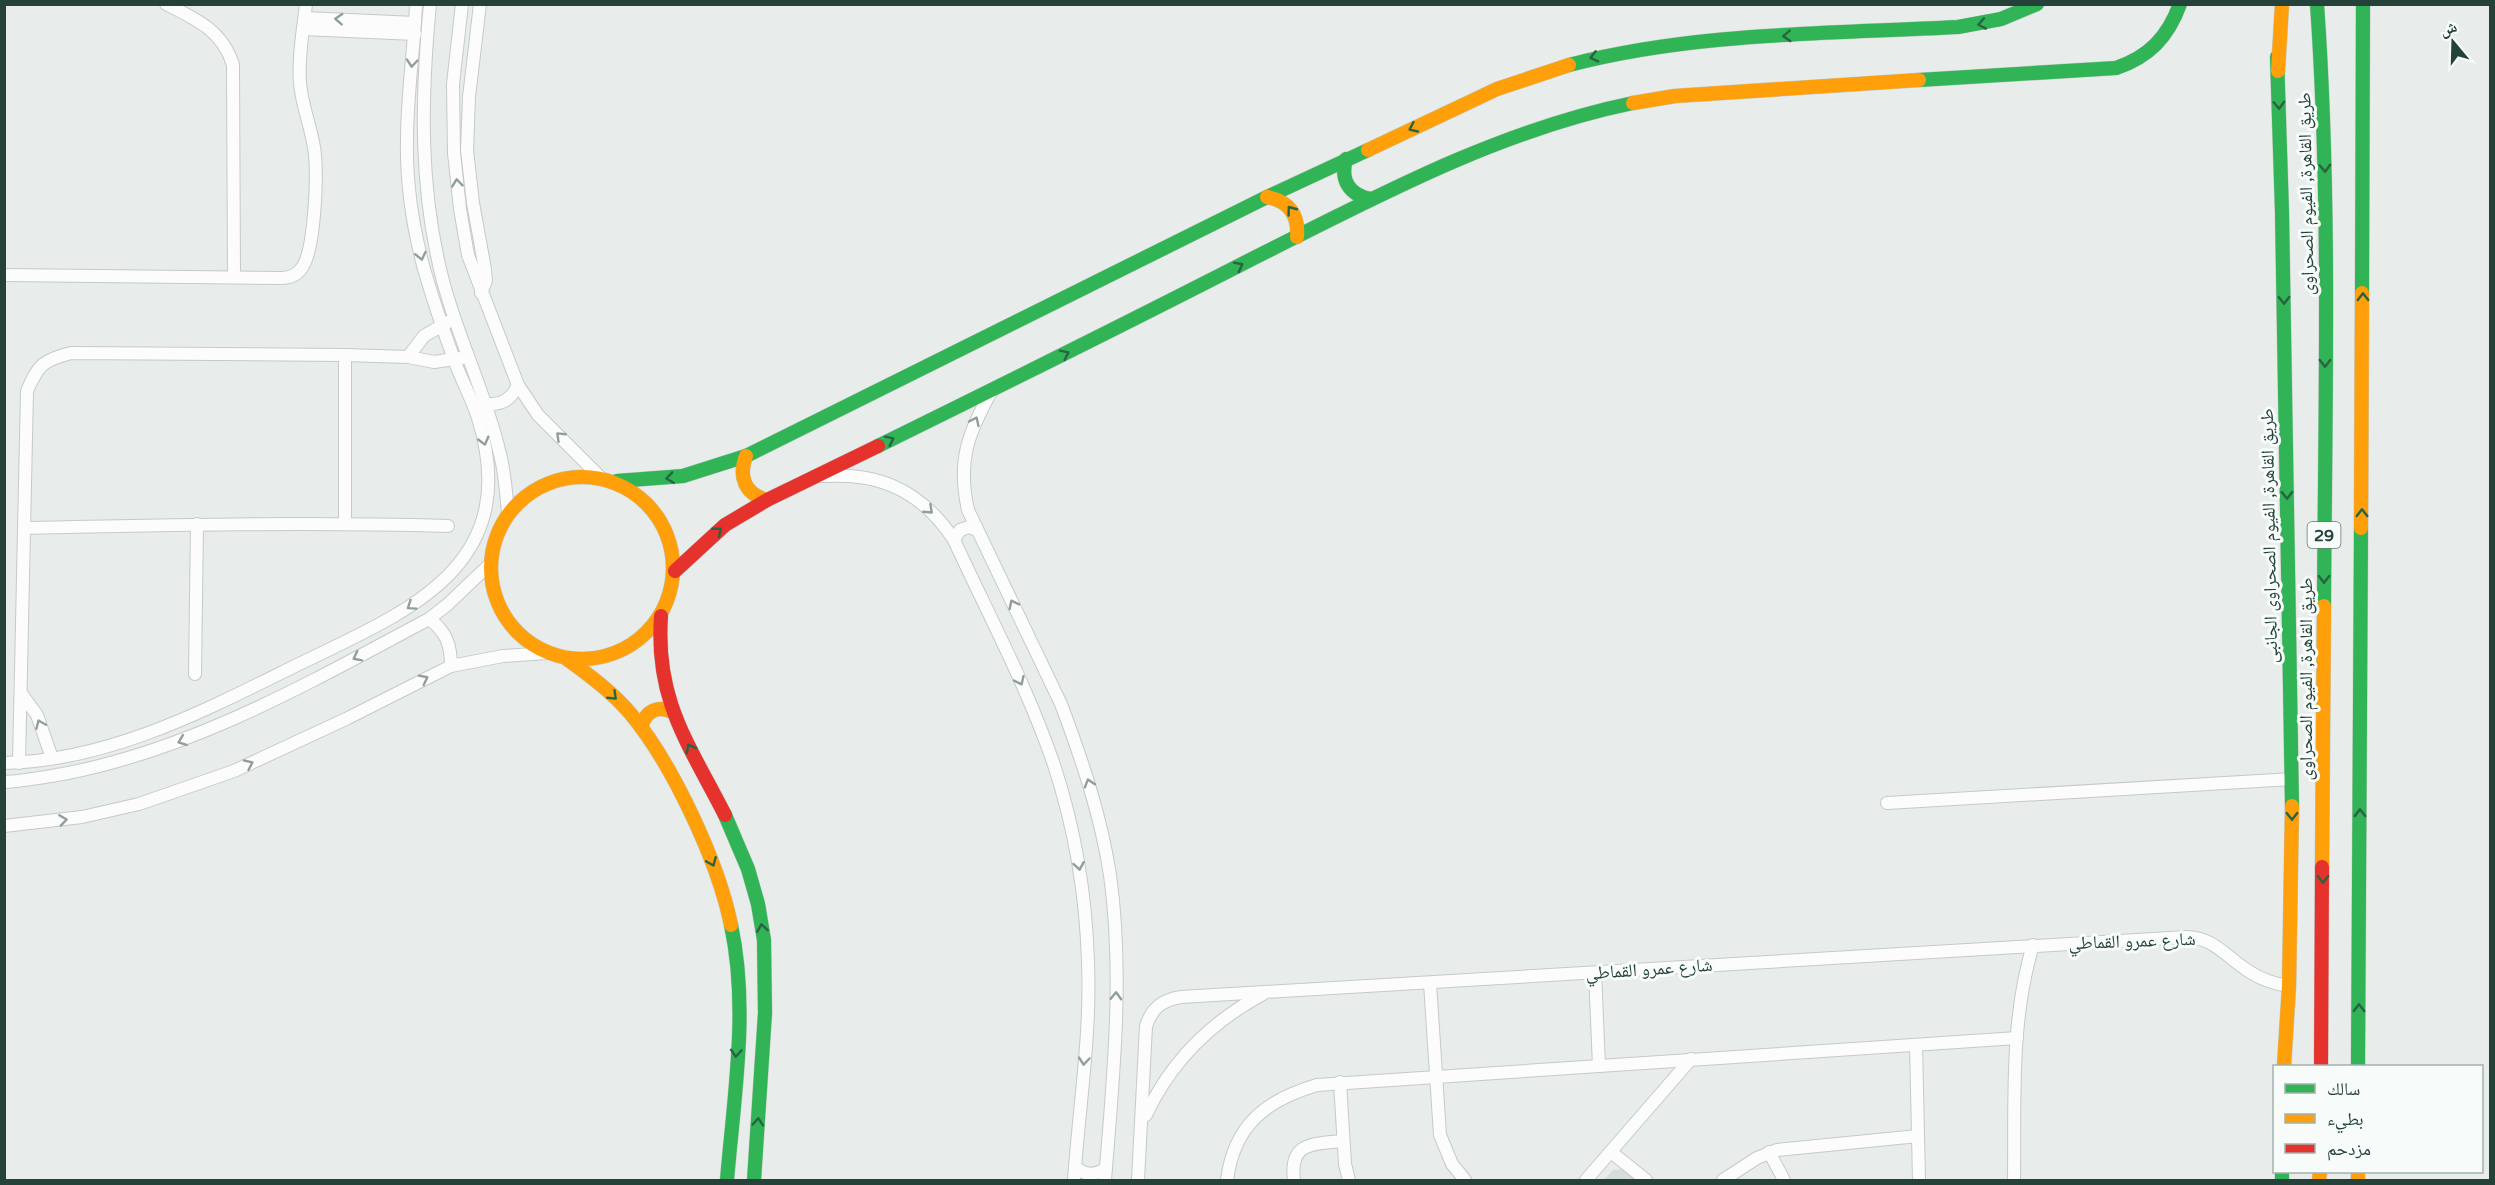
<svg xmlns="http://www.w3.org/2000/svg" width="2495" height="1185" font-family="'Varela Round','Noto Naskh Arabic',sans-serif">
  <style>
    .built { fill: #d6dedb }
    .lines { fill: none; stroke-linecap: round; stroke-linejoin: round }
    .street-casing { stroke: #c5cac8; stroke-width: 14 }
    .fast-casing { stroke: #c3cbc8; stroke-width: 15 }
    .slow-casing { stroke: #c3cbc8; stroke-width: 15 }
    .jam-casing { stroke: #c3cbc8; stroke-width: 15 }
    .street { stroke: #fcfcfc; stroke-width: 12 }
    .fast { stroke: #30b455; stroke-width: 14 }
    .slow { stroke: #ff9f0a; stroke-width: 14 }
    .jam { stroke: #e5322d; stroke-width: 14 }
    .oneway { stroke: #909f9b }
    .oneway2 { stroke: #286442 }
    .labels { text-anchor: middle; stroke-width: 6; stroke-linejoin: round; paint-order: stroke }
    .shield { fill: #f7fbf9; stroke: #637a73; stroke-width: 1.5 }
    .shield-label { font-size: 16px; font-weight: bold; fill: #24423a }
    .street-label { font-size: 18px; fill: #24423a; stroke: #f7fbf9 }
  </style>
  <rect width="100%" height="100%" fill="#e8edeb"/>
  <!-- built -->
  <path class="built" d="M1622 1169 1632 1174 1640 1180H1604L1613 1170Z"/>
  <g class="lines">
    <!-- street casing -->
    <g class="street-casing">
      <g id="street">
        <path d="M166 4C196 19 223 31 233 65L234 277"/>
        <path d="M430 4C421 98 419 189 443 281 458 338 485 392 499 450 505 471 506 492 508 513"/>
        <path d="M462 4 453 84 454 153 460 209 468 255 518 385 538 415 601 478"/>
        <path d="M480 4 469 97 467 150 473 203 485 269 486 281 481 293"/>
        <path d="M305 18 415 23"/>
        <path d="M303 29 415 34"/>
        <path d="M4 275 281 278C289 278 296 276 301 269 315 253 317 178 315 155 313 131 302 108 300 83 298 58 303 30 306 4"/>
        <path d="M345 355V523"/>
        <path d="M408 357 424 336 448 322"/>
        <path d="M992 390C968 433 957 461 968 510L1061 704C1082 760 1101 816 1110 875 1124 975 1113 1080 1105 1180"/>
        <path d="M485 404C502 405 511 400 518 385"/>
        <path d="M821 476C833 476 846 475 859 477 900 482 932 506 954 540 988 614 1028 688 1054 765 1075 829 1086 895 1088 962 1091 1035 1079 1108 1074 1180"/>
        <path d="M24 528C165 525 306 522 448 526"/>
        <path d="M954 540 960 530 969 527 977 530"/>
        <path d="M429 619C446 631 451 645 451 666"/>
        <path d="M195 674 197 524"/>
        <path d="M21 693 37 715 52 758"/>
        <path d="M4 763C107 761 202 712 291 668 403 613 525 570 478 418 472 399 462 381 455 362 444 332 433 300 424 269 413 228 406 183 407 140 407 95 414 50 416 4"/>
        <path d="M19 763 27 391C39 364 42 361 71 353L345 355 408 357 434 362 468 357"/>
        <path d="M4 782C24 781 44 777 63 774 195 749 312 681 429 619L447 605 490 564"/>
        <path d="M1887 803 2291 779"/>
        <path d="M4 826 82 817 139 804 234 771 346 719 451 666 503 656 547 653"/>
        <path d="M1595 973 1599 1066"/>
        <path d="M1430 983 1440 1135 1452 1164 1465 1180"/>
        <path d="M1916 1045 1919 1180"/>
        <path d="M1340 1082 1345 1164 1349 1180"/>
        <path d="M1146 1115C1171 1061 1211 1022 1263 994"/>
        <path d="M1611 1152 1646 1180"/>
        <path d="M1769 1152 1784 1180"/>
        <path d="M1075 1166C1084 1176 1095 1176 1106 1168"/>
        <path d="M1138 1180 1146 1026C1152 1008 1162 1000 1181 997L2186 937C2214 937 2227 958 2250 972 2262 980 2275 984 2289 986"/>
        <path d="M1227 1180C1234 1125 1266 1100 1317 1085L2017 1038"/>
        <path d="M1294 1180C1289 1142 1313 1144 1343 1141"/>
        <path d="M1586 1180 1691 1059"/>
        <path d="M1723 1180 1757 1158 1777 1150 1918 1136"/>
        <path d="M2014 1180C2015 1102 2010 1021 2033 945"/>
      </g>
    </g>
    <!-- fast casing -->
    <g class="fast-casing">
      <g id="fast">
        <path d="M2317 4C2331 204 2325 406 2324 606"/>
        <path d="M2277 57 2282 212 2292 806"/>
        <path d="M1569 65C1695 32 1828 34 1958 27L2001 19 2037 4"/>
        <path d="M1919 80 2116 68C2149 57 2168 37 2180 4"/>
        <path d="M1346 159C1340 180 1349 195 1371 199"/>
        <path d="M2362 293 2363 4"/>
        <path d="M878 446C1002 385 1125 324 1248 261 1372 199 1496 131 1633 103"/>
        <path d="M617 481 683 476 746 456 1267 197 1368 150"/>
        <path d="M725 815 748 869 758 904 764 940 765 1013 754 1180"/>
        <path d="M2358 1066 2361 528"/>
        <path d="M2282 1172V1180"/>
        <path d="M727 1180C734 1096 749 1008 731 925"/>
      </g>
    </g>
    <!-- slow casing -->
    <g class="slow-casing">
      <g id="slow">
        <path d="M2278 71 2282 4"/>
        <path d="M1633 103 1675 96 1919 80"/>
        <path d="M1368 150 1497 89 1569 65"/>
        <path d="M1267 197C1289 201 1299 215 1297 237"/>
        <path d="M746 456C738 477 745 494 767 500"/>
        <circle cx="582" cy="568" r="91"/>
        <path d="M2361 528 2362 293"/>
        <path d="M567 659C589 675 612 692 630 713 672 763 718 861 731 925"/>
        <path d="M641 727C646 711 657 705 672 712"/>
        <path d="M2322 867 2324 606"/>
        <path d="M2284 1066 2289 986 2292 806"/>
        <path d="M2358 1172V1180"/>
        <path d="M2319 1180 2320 1172"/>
      </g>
    </g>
    <!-- jam casing -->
    <g class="jam-casing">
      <g id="jam">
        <path d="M675 571 725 525 767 500 878 446"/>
        <path d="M661 616C655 701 689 744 725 815"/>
        <path d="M2321 1066 2322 867"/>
      </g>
    </g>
    <!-- street -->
    <use href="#street" class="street"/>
    <!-- fast -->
    <use href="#fast" class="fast"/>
    <!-- slow -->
    <use href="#slow" class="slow"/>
    <!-- jam -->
    <use href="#jam" class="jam"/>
  </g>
  <!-- one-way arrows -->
  <defs><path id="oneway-chevron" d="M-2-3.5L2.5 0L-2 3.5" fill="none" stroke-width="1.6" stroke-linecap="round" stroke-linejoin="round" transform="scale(1.5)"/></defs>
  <g class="oneway">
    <use href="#oneway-chevron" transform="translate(339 19) rotate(-177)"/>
    <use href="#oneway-chevron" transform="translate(412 63) rotate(95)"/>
    <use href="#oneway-chevron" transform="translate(457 183) rotate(-96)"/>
    <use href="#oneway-chevron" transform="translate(421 256) rotate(77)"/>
    <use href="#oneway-chevron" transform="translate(975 421) rotate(-65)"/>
    <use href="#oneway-chevron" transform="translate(560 436) rotate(-136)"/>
    <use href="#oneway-chevron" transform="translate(484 441) rotate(75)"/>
    <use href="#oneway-chevron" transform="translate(929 510) rotate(43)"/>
    <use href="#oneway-chevron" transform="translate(1013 604) rotate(-116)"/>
    <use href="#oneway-chevron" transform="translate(411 606) rotate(146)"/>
    <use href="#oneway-chevron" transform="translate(357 657) rotate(153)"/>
    <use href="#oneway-chevron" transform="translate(424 679) rotate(-27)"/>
    <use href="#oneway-chevron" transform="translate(1020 681) rotate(65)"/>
    <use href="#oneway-chevron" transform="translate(40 724) rotate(-113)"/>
    <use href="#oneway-chevron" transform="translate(182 741) rotate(159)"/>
    <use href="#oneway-chevron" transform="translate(249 764) rotate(-25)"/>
    <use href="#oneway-chevron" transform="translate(1089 783) rotate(-107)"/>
    <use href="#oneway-chevron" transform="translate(63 820) rotate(-8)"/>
    <use href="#oneway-chevron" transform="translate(1079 866) rotate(80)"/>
    <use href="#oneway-chevron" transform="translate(1116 996) rotate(-88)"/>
    <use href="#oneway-chevron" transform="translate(1084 1061) rotate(95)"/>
  </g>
  <g class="oneway2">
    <use href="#oneway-chevron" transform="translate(1982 24) rotate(169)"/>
    <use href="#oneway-chevron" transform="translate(1787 36) rotate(177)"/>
    <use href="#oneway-chevron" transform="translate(1594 57) rotate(166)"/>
    <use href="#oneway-chevron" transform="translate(2279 105) rotate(88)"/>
    <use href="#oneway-chevron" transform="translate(1413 128) rotate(155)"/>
    <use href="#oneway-chevron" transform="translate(2325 168) rotate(88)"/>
    <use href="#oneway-chevron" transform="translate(1291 210) rotate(-127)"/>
    <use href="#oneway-chevron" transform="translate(1239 266) rotate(-27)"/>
    <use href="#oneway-chevron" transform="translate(2363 297) rotate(-90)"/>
    <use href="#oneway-chevron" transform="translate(2284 300) rotate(89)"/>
    <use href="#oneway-chevron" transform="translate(1065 354) rotate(-26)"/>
    <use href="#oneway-chevron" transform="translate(2325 363) rotate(90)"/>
    <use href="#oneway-chevron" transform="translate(890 440) rotate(-26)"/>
    <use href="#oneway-chevron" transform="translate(670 478) rotate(172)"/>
    <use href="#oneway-chevron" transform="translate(2287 495) rotate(89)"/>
    <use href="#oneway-chevron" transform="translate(2362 513) rotate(-90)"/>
    <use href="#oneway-chevron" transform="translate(718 531) rotate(-39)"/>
    <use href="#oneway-chevron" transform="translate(2324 579) rotate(90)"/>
    <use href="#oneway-chevron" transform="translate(613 696) rotate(44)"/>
    <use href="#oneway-chevron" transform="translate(690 748) rotate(-118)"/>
    <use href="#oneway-chevron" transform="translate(2360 813) rotate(-90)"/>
    <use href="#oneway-chevron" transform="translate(2292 816) rotate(89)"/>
    <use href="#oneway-chevron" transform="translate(712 862) rotate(67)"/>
    <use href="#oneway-chevron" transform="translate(2323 879) rotate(91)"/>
    <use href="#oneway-chevron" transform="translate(762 928) rotate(-99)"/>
    <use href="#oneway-chevron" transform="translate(2359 1008) rotate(-90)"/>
    <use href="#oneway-chevron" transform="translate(736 1053) rotate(94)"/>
    <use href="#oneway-chevron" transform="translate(758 1122) rotate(-86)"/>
  </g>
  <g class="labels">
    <!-- shield labels -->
    <rect class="shield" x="2307.5" y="522" width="33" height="26" rx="4.5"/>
    <g class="shield-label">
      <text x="2324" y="541">29</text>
    </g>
    <!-- street labels -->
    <g class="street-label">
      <text transform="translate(2306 194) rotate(-91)" y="6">طريق القاهرة, الفيوم الصحراوى</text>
      <text transform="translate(2269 536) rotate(-91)" y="6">طريق القاهرة, الفيوم الصحراوى الجانبى</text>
      <text transform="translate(2306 679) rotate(-90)" y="6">طريق القاهرة, الفيوم الصحراوى</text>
      <text transform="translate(2132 941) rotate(-2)" y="6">شارع عمرو القماطي</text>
      <text transform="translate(1649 969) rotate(-4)" y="6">شارع عمرو القماطي</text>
    </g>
  </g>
  <!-- border -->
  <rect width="2495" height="1185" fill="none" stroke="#24423a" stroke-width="12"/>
  <!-- legend -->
  <rect x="2273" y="1065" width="210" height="108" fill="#f7fbf9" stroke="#a3b1ad" stroke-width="1.5"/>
  <rect x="2285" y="1084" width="30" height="9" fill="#30b455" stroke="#a3b1ad" stroke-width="1.5"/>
  <text x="2327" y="1095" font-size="18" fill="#24423a">سالك</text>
  <rect x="2285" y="1114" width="30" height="9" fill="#ff9f0a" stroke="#a3b1ad" stroke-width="1.5"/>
  <text x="2327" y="1125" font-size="18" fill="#24423a">بطيء</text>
  <rect x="2285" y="1144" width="30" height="9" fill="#e5322d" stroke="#a3b1ad" stroke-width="1.5"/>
  <text x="2327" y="1155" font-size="18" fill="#24423a">مزدحم</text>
  <!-- north arrow -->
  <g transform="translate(2453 42) rotate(341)" stroke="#f7fbf9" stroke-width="4.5" paint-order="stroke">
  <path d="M0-4.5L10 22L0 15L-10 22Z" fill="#24423a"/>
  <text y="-9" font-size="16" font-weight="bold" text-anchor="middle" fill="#24423a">ش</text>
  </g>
</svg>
